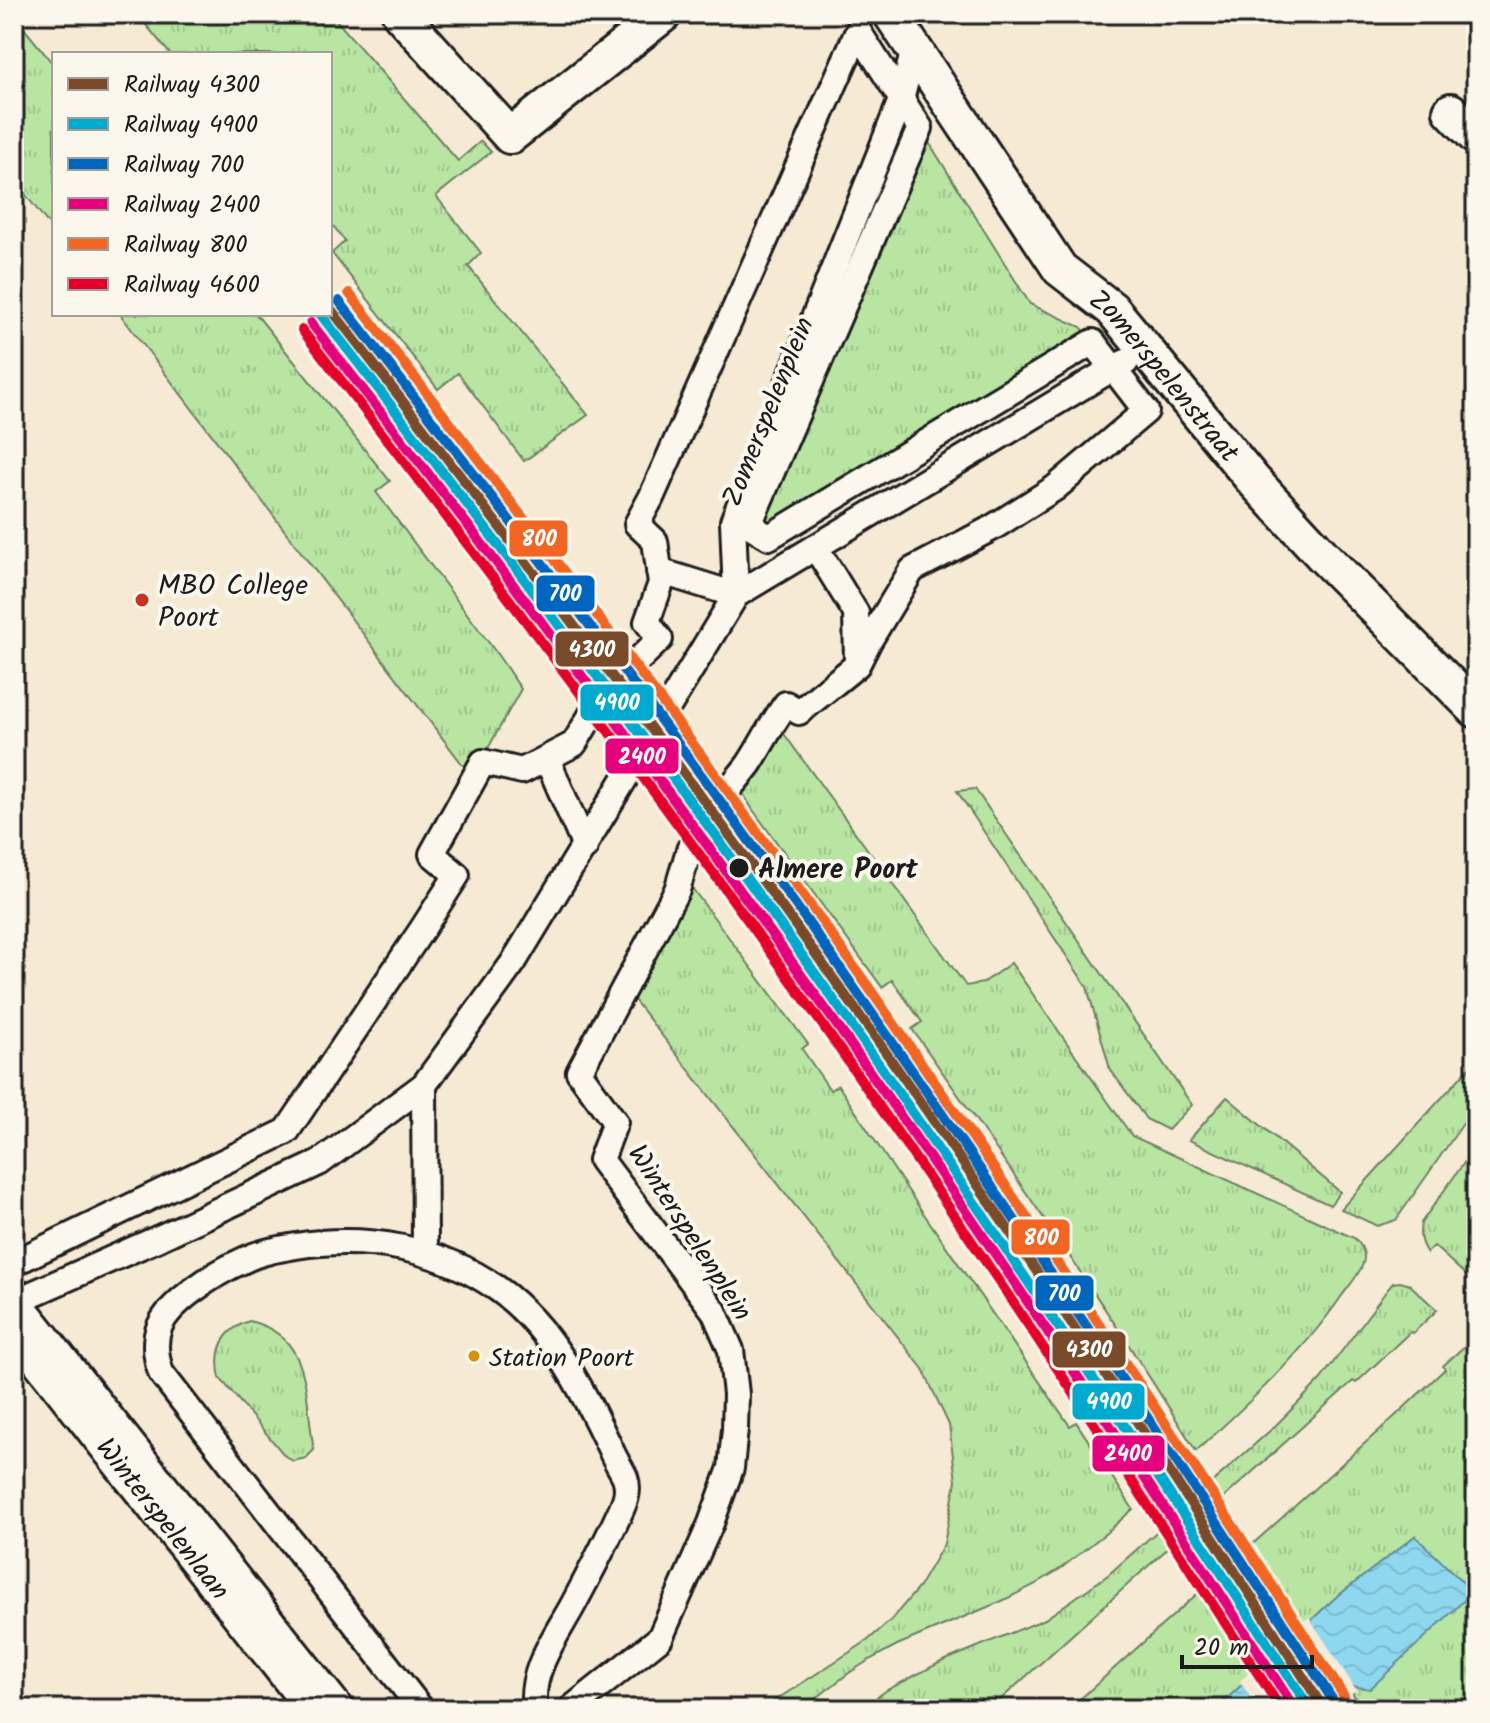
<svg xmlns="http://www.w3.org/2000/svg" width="1490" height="1723" font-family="Kalam,sans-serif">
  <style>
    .grass { fill: url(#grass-tufts); stroke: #6a8060; stroke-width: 2 }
    .water { fill: url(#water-waves); stroke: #608d9b; stroke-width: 2 }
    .pier { fill: #f7ead5 }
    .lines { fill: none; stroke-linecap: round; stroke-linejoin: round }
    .pedestrian-casing { stroke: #1c1c1c; stroke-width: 30 }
    .minor-casing { stroke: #1c1c1c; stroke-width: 40 }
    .pedestrian { stroke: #fbf7ec; stroke-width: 24 }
    .minor { stroke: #fbf7ec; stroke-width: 34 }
    .rail-1-casing { stroke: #fbf7ec; stroke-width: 16 }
    .rail-2-casing { stroke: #fbf7ec; stroke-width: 16 }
    .rail-3-casing { stroke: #fbf7ec; stroke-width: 16 }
    .rail-4-casing { stroke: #fbf7ec; stroke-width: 16 }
    .rail-5-casing { stroke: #fbf7ec; stroke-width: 16 }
    .rail-6-casing { stroke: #fbf7ec; stroke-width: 16 }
    .rail-1 { stroke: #7a4b2a; stroke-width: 10 }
    .rail-2 { stroke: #00a9ce; stroke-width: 10 }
    .rail-3 { stroke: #0065bd; stroke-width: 10 }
    .rail-4 { stroke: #e5007d; stroke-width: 10 }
    .rail-5 { stroke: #f26522; stroke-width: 10 }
    .rail-6 { stroke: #e4002b; stroke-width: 10 }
    .poi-dot { fill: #c8321e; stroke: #fbf7ec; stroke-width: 3 }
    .stop-dot { fill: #1c1c1c; stroke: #fbf7ec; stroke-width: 3 }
    .bus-dot { fill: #d69104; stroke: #fbf7ec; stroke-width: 3 }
    .labels { text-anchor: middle; stroke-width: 8; stroke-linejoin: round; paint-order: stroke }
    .bus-label { font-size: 26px; fill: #1c1c1c; stroke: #fbf7ec; text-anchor: start }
    .street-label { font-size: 28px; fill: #1c1c1c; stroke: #fbf7ec }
    .poi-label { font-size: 28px; fill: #1c1c1c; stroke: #fbf7ec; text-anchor: start }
    .stop-label { font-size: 28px; font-weight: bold; fill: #1c1c1c; stroke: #fbf7ec; text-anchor: start }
    .line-badge { stroke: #fbf7ec; stroke-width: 3 }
    .badge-label { font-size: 22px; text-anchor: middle; font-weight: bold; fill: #fff }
  </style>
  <defs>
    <pattern id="grass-tufts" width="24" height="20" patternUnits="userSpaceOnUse" patternTransform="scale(2)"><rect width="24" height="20" fill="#b9e5a3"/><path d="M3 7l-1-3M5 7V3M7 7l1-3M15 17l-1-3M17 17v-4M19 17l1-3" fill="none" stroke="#9ec48c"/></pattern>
    <pattern id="water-waves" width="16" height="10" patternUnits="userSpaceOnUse" patternTransform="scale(2)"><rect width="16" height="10" fill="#8ed8ef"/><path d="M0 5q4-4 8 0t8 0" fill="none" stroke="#7ab9cc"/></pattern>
  </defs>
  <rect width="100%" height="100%" fill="#f7ead5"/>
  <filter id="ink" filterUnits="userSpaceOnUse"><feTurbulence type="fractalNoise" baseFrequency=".0125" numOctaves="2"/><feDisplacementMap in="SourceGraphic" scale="16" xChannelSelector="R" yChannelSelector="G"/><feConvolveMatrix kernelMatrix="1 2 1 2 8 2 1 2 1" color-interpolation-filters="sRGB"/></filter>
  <g filter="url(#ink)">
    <!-- grass -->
    <g class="grass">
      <path d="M137 14H331L458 161 481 141 491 152 436 196 481 253 468 266 588 415 524 461 458 373 438 389 332 253 345 241 330 222V54H170Z"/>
      <path d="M14 16 54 65V231L14 180Z"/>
      <path d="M920 128 1030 304 1081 327 1093 342 769 537 749 525Z"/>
      <path d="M120 314H256L390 481 376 492 495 651 521 689 472 777Z"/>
      <path d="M774 720 966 986 983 983 1011 963 1132 1136 1354 1238C1362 1245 1367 1255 1362 1266 1358 1276 1348 1287 1341 1297 1301 1355 1248 1404 1196 1451 1107 1307 1010 1168 912 1029L922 1022 892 980 882 987 753 810 735 780Z"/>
      <path d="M975 789 1192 1105 1168 1130 1146 1119 1110 1069 1087 987 957 791Z"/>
      <path d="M689 884 808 1044 802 1049 830 1090 838 1085 915 1201 1070 1426 1076 1422 1133 1509 1106 1533 1060 1569 1034 1585 1002 1601 897 1645 871 1659 849 1673 802 1709H762L867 1641 891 1620 919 1587 944 1544 956 1481 949 1425 923 1369 624 987Z"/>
      <path d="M1476 1060V1109L1462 1125 1396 1220 1377 1226 1341 1209Z"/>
      <path d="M1227 1097 1340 1192 1330 1205 1189 1140Z"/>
      <path d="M1476 1146V1270L1469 1278 1434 1246 1427 1253C1420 1243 1419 1235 1421 1223Z"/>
      <path d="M1400 1282 1410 1285 1437 1310 1413 1333 1410 1332 1356 1383 1353 1381 990 1709H860L887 1690 941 1662 1045 1619 1108 1575 1273 1428 1301 1400 1321 1379 1387 1290 1393 1283Z"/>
      <path d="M249 1321C314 1336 304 1398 314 1450L306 1458 293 1461 285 1456 220 1378C214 1351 221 1331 249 1321Z"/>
      <path d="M1469 1342 1476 1349V1709H1362L1350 1689 1415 1536 1334 1599 1216 1709H1069L1393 1418 1445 1369 1443 1366Z"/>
    </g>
    <!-- water -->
    <path class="water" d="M1415 1536 1473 1592 1370 1689 1352 1686 1328 1709H1216L1334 1599Z"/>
    <!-- pier -->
    <path class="pier" d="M1309 1617 1357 1691H1354L1334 1709H1258L1240 1681Z"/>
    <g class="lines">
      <!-- pedestrian casing -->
      <g class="pedestrian-casing">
        <g id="pedestrian">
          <path d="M858 31 920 128 749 525 769 537 1093 342 1146 411 1055 488 992 528 912 570 869 641 857 665 799 712 786 704C772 723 762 744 749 764 735 783 718 799 706 820L605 692 660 639 647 622 661 583 655 541 637 524 651 498Z"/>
          <path d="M816 548 856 613 857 662"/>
          <path d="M659 571 736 595 733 521 901 100 914 49"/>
          <path d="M547 759 585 847"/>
          <path d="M424 1085 425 1252"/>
          <path d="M14 1263 287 1131 423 928 457 875 432 854 483 762 522 771 574 744 605 692 614 704"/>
          <path d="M14 1294 342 1709"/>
          <path d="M14 1302 159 1238 319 1163 424 1085 513 963 736 595 1115 367 1126 362"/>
          <path d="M421 1709 161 1373C148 1334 160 1315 192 1291 208 1279 226 1268 244 1260 260 1252 278 1249 296 1246 366 1235 439 1247 498 1289 551 1327 584 1392 611 1450 615 1460 621 1468 625 1477 631 1494 622 1507 615 1523 602 1550 588 1577 574 1603 557 1635 528 1672 535 1709"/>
          <path d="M571 1709 660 1638 711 1523 731 1468 735 1429 736 1394 731 1350 714 1311 601 1160 615 1122 579 1072 677 890 689 850 706 820 696 808"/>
        </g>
      </g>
      <!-- minor casing -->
      <g class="minor-casing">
        <g id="minor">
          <path d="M400 14 510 136 664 14"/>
          <path id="s1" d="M891 14 1060 269 1112 309 1253 480 1324 557 1476 710"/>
          <path d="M1451 111 1476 137"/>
          <path id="s2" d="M14 1328 314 1709"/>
        </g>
      </g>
      <!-- pedestrian -->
      <use href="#pedestrian" class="pedestrian"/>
      <!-- minor -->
      <use href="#minor" class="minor"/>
      <!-- rail-1 casing -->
      <g class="rail-1-casing">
        <path id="rail-1" d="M330 308C506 532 677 760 843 992 1010 1226 1168 1467 1324 1709"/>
      </g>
      <!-- rail-2 casing -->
      <g class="rail-2-casing">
        <path id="rail-2" d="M321 315C497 541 670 769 836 1003 999 1234 1156 1471 1310 1709"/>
      </g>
      <!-- rail-3 casing -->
      <g class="rail-3-casing">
        <path id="rail-3" d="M339 301C517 527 692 756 857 992 1022 1226 1179 1463 1334 1702"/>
      </g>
      <!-- rail-4 casing -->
      <g class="rail-4-casing">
        <path id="rail-4" d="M311 323C487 547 658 774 824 1007 987 1236 1142 1472 1295 1709"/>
      </g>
      <!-- rail-5 casing -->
      <g class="rail-5-casing">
        <path id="rail-5" d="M349 293C527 520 701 749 867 985 1031 1219 1189 1456 1344 1696"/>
      </g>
      <!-- rail-6 casing -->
      <g class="rail-6-casing">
        <path id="rail-6" d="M302 330C478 556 651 783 817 1017 977 1244 1130 1476 1281 1709"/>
      </g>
      <!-- rail-1 -->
      <use href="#rail-1" class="rail-1"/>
      <!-- rail-2 -->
      <use href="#rail-2" class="rail-2"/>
      <!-- rail-3 -->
      <use href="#rail-3" class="rail-3"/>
      <!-- rail-4 -->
      <use href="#rail-4" class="rail-4"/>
      <!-- rail-5 -->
      <use href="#rail-5" class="rail-5"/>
      <!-- rail-6 -->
      <use href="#rail-6" class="rail-6"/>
    </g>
  </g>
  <!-- markers -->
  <circle class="poi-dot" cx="142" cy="600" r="8"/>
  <circle class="stop-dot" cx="739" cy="868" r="11"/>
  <circle class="bus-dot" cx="474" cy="1356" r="7"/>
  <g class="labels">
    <!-- bus labels -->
    <g class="bus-label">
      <text x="489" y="1366">Station Poort</text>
    </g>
    <!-- street labels -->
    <g class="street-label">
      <text dy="10" stroke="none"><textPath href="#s1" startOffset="456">Zomerspelenstraat</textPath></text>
      <text transform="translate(767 411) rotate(-68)" y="10">Zomerspelenplein</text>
      <text transform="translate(691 1232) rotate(57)" y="10">Winterspelenplein</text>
      <text dy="10" stroke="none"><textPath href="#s2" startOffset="242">Winterspelenlaan</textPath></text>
    </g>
    <!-- poi labels -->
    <g class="poi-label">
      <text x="158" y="594">MBO College<tspan x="158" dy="32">Poort</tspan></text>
    </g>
    <!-- stop labels -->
    <g class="stop-label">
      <text x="758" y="878">Almere Poort</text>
    </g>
  </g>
  <g class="line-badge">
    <rect x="508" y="519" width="61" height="39" rx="8" fill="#f26522"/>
    <rect x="535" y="574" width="61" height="39" rx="8" fill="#0065bd"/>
    <rect x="554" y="630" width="76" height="38" rx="8" fill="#7a4b2a"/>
    <rect x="579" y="683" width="76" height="39" rx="8" fill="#00a9ce"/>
    <rect x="604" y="737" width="76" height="38" rx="8" fill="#e5007d"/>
    <rect x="1010" y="1218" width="61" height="38" rx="8" fill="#f26522"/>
    <rect x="1034" y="1274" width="61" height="38" rx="8" fill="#0065bd"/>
    <rect x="1051" y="1330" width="76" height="39" rx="8" fill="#7a4b2a"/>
    <rect x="1071" y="1382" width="75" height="39" rx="8" fill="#00a9ce"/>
    <rect x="1091" y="1434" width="75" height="39" rx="8" fill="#e5007d"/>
  </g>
  <g class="badge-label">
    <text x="539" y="546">800</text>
    <text x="565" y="601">700</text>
    <text x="592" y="657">4300</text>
    <text x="617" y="710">4900</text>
    <text x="642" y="764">2400</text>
    <text x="1041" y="1245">800</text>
    <text x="1064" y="1301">700</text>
    <text x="1089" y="1357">4300</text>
    <text x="1109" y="1409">4900</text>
    <text x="1128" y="1461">2400</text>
  </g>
  <!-- margin -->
  <rect width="1490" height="1723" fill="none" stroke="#fbf7ec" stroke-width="48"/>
  <rect x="24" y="24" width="1442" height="1675" fill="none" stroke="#1c1c1c" stroke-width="3" filter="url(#ink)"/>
  <!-- legend -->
  <rect x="52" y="52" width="280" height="264" fill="#fbf7ec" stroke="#a29f99" stroke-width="2"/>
  <rect x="68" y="78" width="40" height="12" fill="#7a4b2a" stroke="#a29f99" stroke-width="2"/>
  <text x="124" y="92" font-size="24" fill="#1c1c1c">Railway 4300</text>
  <rect x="68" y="118" width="40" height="12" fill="#00a9ce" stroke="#a29f99" stroke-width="2"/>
  <text x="124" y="132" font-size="24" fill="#1c1c1c">Railway 4900</text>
  <rect x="68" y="158" width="40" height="12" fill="#0065bd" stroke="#a29f99" stroke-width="2"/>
  <text x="124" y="172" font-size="24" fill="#1c1c1c">Railway 700</text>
  <rect x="68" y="198" width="40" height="12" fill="#e5007d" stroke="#a29f99" stroke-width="2"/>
  <text x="124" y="212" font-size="24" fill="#1c1c1c">Railway 2400</text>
  <rect x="68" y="238" width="40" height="12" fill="#f26522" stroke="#a29f99" stroke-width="2"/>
  <text x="124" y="252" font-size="24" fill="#1c1c1c">Railway 800</text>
  <rect x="68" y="278" width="40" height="12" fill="#e4002b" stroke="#a29f99" stroke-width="2"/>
  <text x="124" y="292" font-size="24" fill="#1c1c1c">Railway 4600</text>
  <!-- scale -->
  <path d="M1182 1655v12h130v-12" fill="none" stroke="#1c1c1c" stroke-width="4"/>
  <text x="1194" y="1655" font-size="24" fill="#1c1c1c" stroke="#fbf7ec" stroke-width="6" paint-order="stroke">20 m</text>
</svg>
